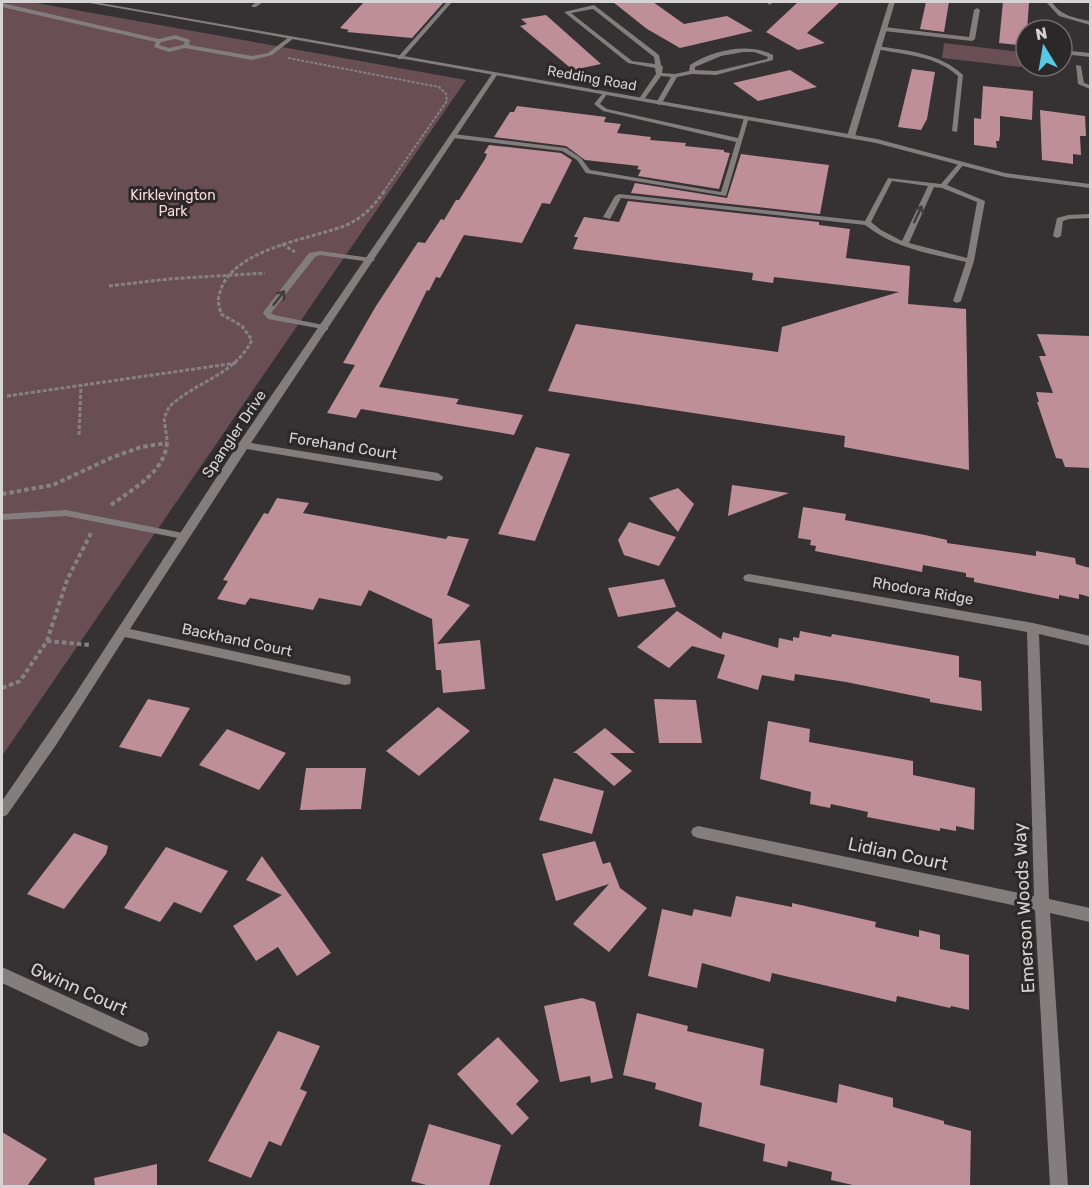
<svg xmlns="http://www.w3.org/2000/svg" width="1092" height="1188" font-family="Rubik,sans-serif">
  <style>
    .green { fill: #694e53 }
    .building { fill: #be8f98 }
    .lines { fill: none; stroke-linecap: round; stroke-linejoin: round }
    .path-far2 { stroke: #868283; stroke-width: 2; stroke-dasharray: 3 1.5; stroke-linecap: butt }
    .path-far1 { stroke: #868283; stroke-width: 3; stroke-dasharray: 4 2; stroke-linecap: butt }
    .path { stroke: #868283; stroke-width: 4; stroke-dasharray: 4.5 3; stroke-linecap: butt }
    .service { fill: #837d7e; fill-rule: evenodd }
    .minor { fill: #837d7e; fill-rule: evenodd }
    .tertiary { fill: #837d7e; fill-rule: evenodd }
    .oneway { stroke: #423c3e }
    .labels { text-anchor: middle; stroke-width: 6; stroke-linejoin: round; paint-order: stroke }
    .far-street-label { font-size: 14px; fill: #d6d3d4; stroke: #2c2728 }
    .far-park-label { font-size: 14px; fill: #f7d8dd; stroke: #2c2728 }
    .street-label { font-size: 15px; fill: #d6d3d4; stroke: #2c2728 }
    .near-street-label { font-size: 18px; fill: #d6d3d4; stroke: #2c2728 }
  </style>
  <rect width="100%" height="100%" fill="#363132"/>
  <!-- green -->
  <g class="green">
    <path d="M2 2H31L466 80 2 756Z"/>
    <path d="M944 43 1021 52V67L942 58Z"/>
  </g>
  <!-- building -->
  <g class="building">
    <path d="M364 2H444L412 38 347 32 349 30 340 28Z"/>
    <path d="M613 2H653L684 24 727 16 753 31 680 48 647 29Z"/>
    <path d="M798 2H840L807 33 825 43 798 50 766 32Z"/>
    <path d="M926 2H949L944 32 920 29Z"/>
    <path d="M1003 2H1029L1026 46 999 43Z"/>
    <path d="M546 15 601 64 573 70 520 26 527 24 521 19Z"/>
    <path d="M912 69 935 72 927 119 921 130 898 127Z"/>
    <path d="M790 70 817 87 758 101 733 83Z"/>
    <path d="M983 86 1033 91 1032 120 1000 116V135L999 141H996L997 148 974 145V118L981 119Z"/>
    <path d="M517 106 606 117 604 122 621 124 617 133 651 137 650 140 686 143 685 146 724 150V152L730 153 719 189 638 176 641 170 637 169 639 166 585 160 566 146 494 137 510 112H514Z"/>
    <path d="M1040 110 1085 116 1086 136H1080L1081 155 1073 154V164L1042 160Z"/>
    <path d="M489 145 561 153 572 160 550 204 542 203 522 243 464 235 440 278 436 277 429 291 427 290 379 387 459 399 456 404 523 415 514 435 361 409 356 418 327 413 355 365 343 363 376 306 418 242 425 243 441 219 444 220 456 200H459L485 159 487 154 484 153Z"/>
    <path d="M741 154 829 165 820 214 631 193 635 183 727 198Z"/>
    <path d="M628 201 819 222V225L850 229 846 258 910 266 908 304 966 309 969 470 844 447 845 436 548 391 576 324 778 352 782 327 899 292 774 277 773 283 752 280 753 273 573 249 578 237H574L584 217 619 222Z"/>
    <path d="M1037 334 1090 336V468L1065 467 1062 459 1056 458 1037 402H1039L1036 392 1053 393 1039 356H1046Z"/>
    <path d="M536 447 570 454 535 541 498 534Z"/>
    <path d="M732 485 789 493 728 516Z"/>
    <path d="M678 488 694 504 678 532 649 498Z"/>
    <path d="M277 498 309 503 303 513 446 539 448 536 469 539 447 595 470 605 437 644 480 640 485 689 443 693 441 670H436L432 619 369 590 361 606 319 598 313 610 250 598 245 605 217 599 228 581 223 580 264 513 268 514Z"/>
    <path d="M803 507 846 514 845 520 925 535 947 540V543L1036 556V551L1075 558 1076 564 1090 568V597L1079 594V599L1059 595V599L974 582V578L966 577V573L923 565 922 572 815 551 816 546 810 545 811 540 798 538Z"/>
    <path d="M629 522 676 537 659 566 624 555 618 540Z"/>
    <path d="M664 579 676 607 618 617 608 588Z"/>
    <path d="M677 611 721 639 723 632 778 648 779 638 793 641V637L799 638 800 631 831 637 832 634 959 656V677L981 681 982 711 930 702V699L846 682 795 674 794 681 762 675 758 690 717 678 725 655 692 646 669 668 637 647Z"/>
    <path d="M148 699 190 708 161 757 119 747Z"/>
    <path d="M654 699 696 700 702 743H659Z"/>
    <path d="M438 707 470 731 419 776 386 751Z"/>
    <path d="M768 721 810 729 809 742 913 761V775L975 788 974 830 956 826V831L940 828V831L867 817 868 812 831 804 830 808 810 804 811 792 760 779Z"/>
    <path d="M605 728 635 753H610L632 771 614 786 576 753H573Z"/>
    <path d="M227 729 286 753 259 790 199 765Z"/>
    <path d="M306 768H366L361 809 300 810Z"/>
    <path d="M554 778 604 791 592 834 539 820Z"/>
    <path d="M74 833 108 846 106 854 64 909 27 894Z"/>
    <path d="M595 841 603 864 610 862 620 888 647 908 609 952 573 924 609 884 556 901 542 854Z"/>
    <path d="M166 847 228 871 201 913 174 902 160 922 124 908Z"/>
    <path d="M262 856 331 953 297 976 278 947 256 961 233 926 282 895 246 880Z"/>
    <path d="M736 896 792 907V903L876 922 875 927 919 937V930L940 935V949L969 955V1010L951 1006 950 1008 897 996 896 1002 772 973 770 982 702 963 697 988 648 976 662 909 692 916 694 909 731 917Z"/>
    <path d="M582 998 595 1002 613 1078 591 1083 590 1076 560 1082 544 1006Z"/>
    <path d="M637 1013 688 1026 687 1031 764 1049 760 1085 837 1103 839 1084 893 1098V1107L944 1121V1124L971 1131 970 1186H857L831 1180 832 1172 788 1161 787 1167 763 1161 765 1144 699 1126 702 1103 655 1089 656 1083 623 1075Z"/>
    <path d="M278 1031 320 1046 300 1089 307 1092 281 1146 269 1141 251 1178 208 1161Z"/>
    <path d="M498 1037 539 1081 516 1104 529 1118 512 1135 457 1074Z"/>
    <path d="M429 1124 501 1145 489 1186H430L411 1181Z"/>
    <path d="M2 1132 47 1159 27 1186H2Z"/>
    <path d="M157 1164V1186H95L94 1178Z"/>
  </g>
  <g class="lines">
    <!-- path-far2 -->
    <path class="path-far2" d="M288 58 439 87 446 94 447 101 384 191"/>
    <!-- path-far1 -->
    <g class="path-far1">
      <path d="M282 244 295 252"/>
      <path d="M109 286 168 279 265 273"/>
      <path d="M7 396 236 363"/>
      <path d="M79 435 81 385"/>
      <path d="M167 440 164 418 169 407C196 381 234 376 252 340L242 326 221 314C220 308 217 301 219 296 228 249 308 240 344 226 363 218 374 206 385 190"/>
    </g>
    <!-- path -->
    <g class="path">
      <path d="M2 494 53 485 113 457 141 447 167 443"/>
      <path d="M111 505C133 489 168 470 167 439"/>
      <path d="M47 641 91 645"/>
      <path d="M2 688 20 681 47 641 67 580 91 533"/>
    </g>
    <!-- service -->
    <g class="service">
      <path d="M257 2H263L256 7H252V5Z"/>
      <path d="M447 2H452L402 59H398V57Z"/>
      <path d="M767 2H774L769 5Z"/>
      <path d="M2 3 159 39 175 35 190 40 189 45 252 56 268 53 289 37 294 38 272 55 252 60 185 48 169 52 154 47 156 42 2 7ZM175 39 185 42 183 45 169 48 159 45 161 42Z"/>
      <path d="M594 5 659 55 661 65 663 67 662 73 675 74 689 71 690 65C713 50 748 42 773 55V60L716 75 692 74 677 77 662 103 659 105 656 103 671 77 661 76 643 101H639L638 100 656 74 655 68 628 63 564 12ZM593 9 654 57 655 64 632 61 571 13ZM743 52H754L768 57 767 59 716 71 695 70V67L721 56Z"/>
      <path d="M977 8 980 10 975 39 972 41 884 31 881 29 884 27 969 37 974 10Z"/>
      <path d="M878 46C908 51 940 53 963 75L957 132 952 131 958 76C935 55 905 55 876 49V47Z"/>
      <path d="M1062 50 1090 53V57L1063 54Z"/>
      <path d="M1076 65 1081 66 1084 83 1090 85V89L1078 84Z"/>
      <path d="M604 92 607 94 600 104 607 109 738 138 744 118 749 117 726 196 586 173 577 160 562 151 453 138 450 136 453 134 566 148 581 158 590 170 721 192 736 142 603 111 594 104Z"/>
      <path d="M959 163 964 164 947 185 985 201 974 261 961 301 957 303 953 301 966 262C928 253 896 249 865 225L621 198 610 219 603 217 615 196 619 194 865 221 888 178 941 184ZM892 181 928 186 902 241 881 230 871 222ZM934 187 942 188 977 202 967 258 909 243Z"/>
      <path d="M1090 214V218L1069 219 1063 221 1061 236 1057 238 1053 236 1057 218 1068 215Z"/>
      <path d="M320 251 371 258 375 260 371 262 320 255 315 257 271 313 274 315 328 326V330L268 319 263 313 264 311 309 253Z"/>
      <path d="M66 510 183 533 188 536 183 539 66 516 2 520V514Z"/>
    </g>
    <!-- minor -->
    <g class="minor">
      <path d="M889 2H895L855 136 848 138 847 136Z"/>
      <path d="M1046 2H1052C1061 16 1075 18 1090 21V25L1059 16Z"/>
      <path d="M492 74 497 75 251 443 438 473 443 477 442 480 438 481 247 449 130 629 345 675 350 676 351 680 350 684 345 685 125 637 56 745 7 815 2 817V801L70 702 239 443Z"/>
      <path d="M749 574 1033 623 1090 636V646L1039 634 1049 899 1090 908V922L1050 913 1068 1186H1050L1035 910 698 838 693 836 691 832 693 828 698 826 1034 896 1027 632 745 581 743 578 745 575Z"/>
      <path d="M2 967 147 1033 149 1039 147 1045 141 1047 135 1045 2 983Z"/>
    </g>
    <!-- tertiary -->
    <path class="tertiary" d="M84 2H95L877 139 1005 173 1090 184V188L1005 177 876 143Z"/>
  </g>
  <!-- one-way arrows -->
  <defs><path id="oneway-shaft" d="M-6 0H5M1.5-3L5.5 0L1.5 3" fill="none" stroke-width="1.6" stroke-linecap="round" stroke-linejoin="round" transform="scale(1.5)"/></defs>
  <g class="oneway">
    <use href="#oneway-shaft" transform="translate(918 214) rotate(-65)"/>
    <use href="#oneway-shaft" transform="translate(279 298) rotate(-52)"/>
  </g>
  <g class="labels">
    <!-- far-street labels -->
    <g class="far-street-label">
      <text transform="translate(592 78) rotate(10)" y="5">Redding Road</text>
    </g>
    <!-- far-park labels -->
    <g class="far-park-label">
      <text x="173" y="200">Kirklevington<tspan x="173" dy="16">Park</tspan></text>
    </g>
    <!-- street labels -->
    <g class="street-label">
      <text transform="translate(234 434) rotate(-56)" y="5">Spangler Drive</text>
      <text transform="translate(343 446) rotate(9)" y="5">Forehand Court</text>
      <text transform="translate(923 591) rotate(10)" y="5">Rhodora Ridge</text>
      <text transform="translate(237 640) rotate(12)" y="5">Backhand Court</text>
    </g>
    <!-- near-street labels -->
    <g class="near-street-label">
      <text transform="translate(898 854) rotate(12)" y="6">Lidian Court</text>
      <text transform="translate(1024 908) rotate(-93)" y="6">Emerson Woods Way</text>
      <text transform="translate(79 989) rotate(24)" y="6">Gwinn Court</text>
    </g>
  </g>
  <!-- border -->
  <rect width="1092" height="1188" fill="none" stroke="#d6d3d4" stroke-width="6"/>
  <!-- north arrow -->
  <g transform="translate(1044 48) rotate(349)"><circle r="28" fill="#2c2728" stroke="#706c6d" stroke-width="1.5"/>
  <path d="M0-4.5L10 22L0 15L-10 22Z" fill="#59c8e4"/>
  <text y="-9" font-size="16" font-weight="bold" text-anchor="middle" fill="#d6d3d4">N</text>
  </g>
</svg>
